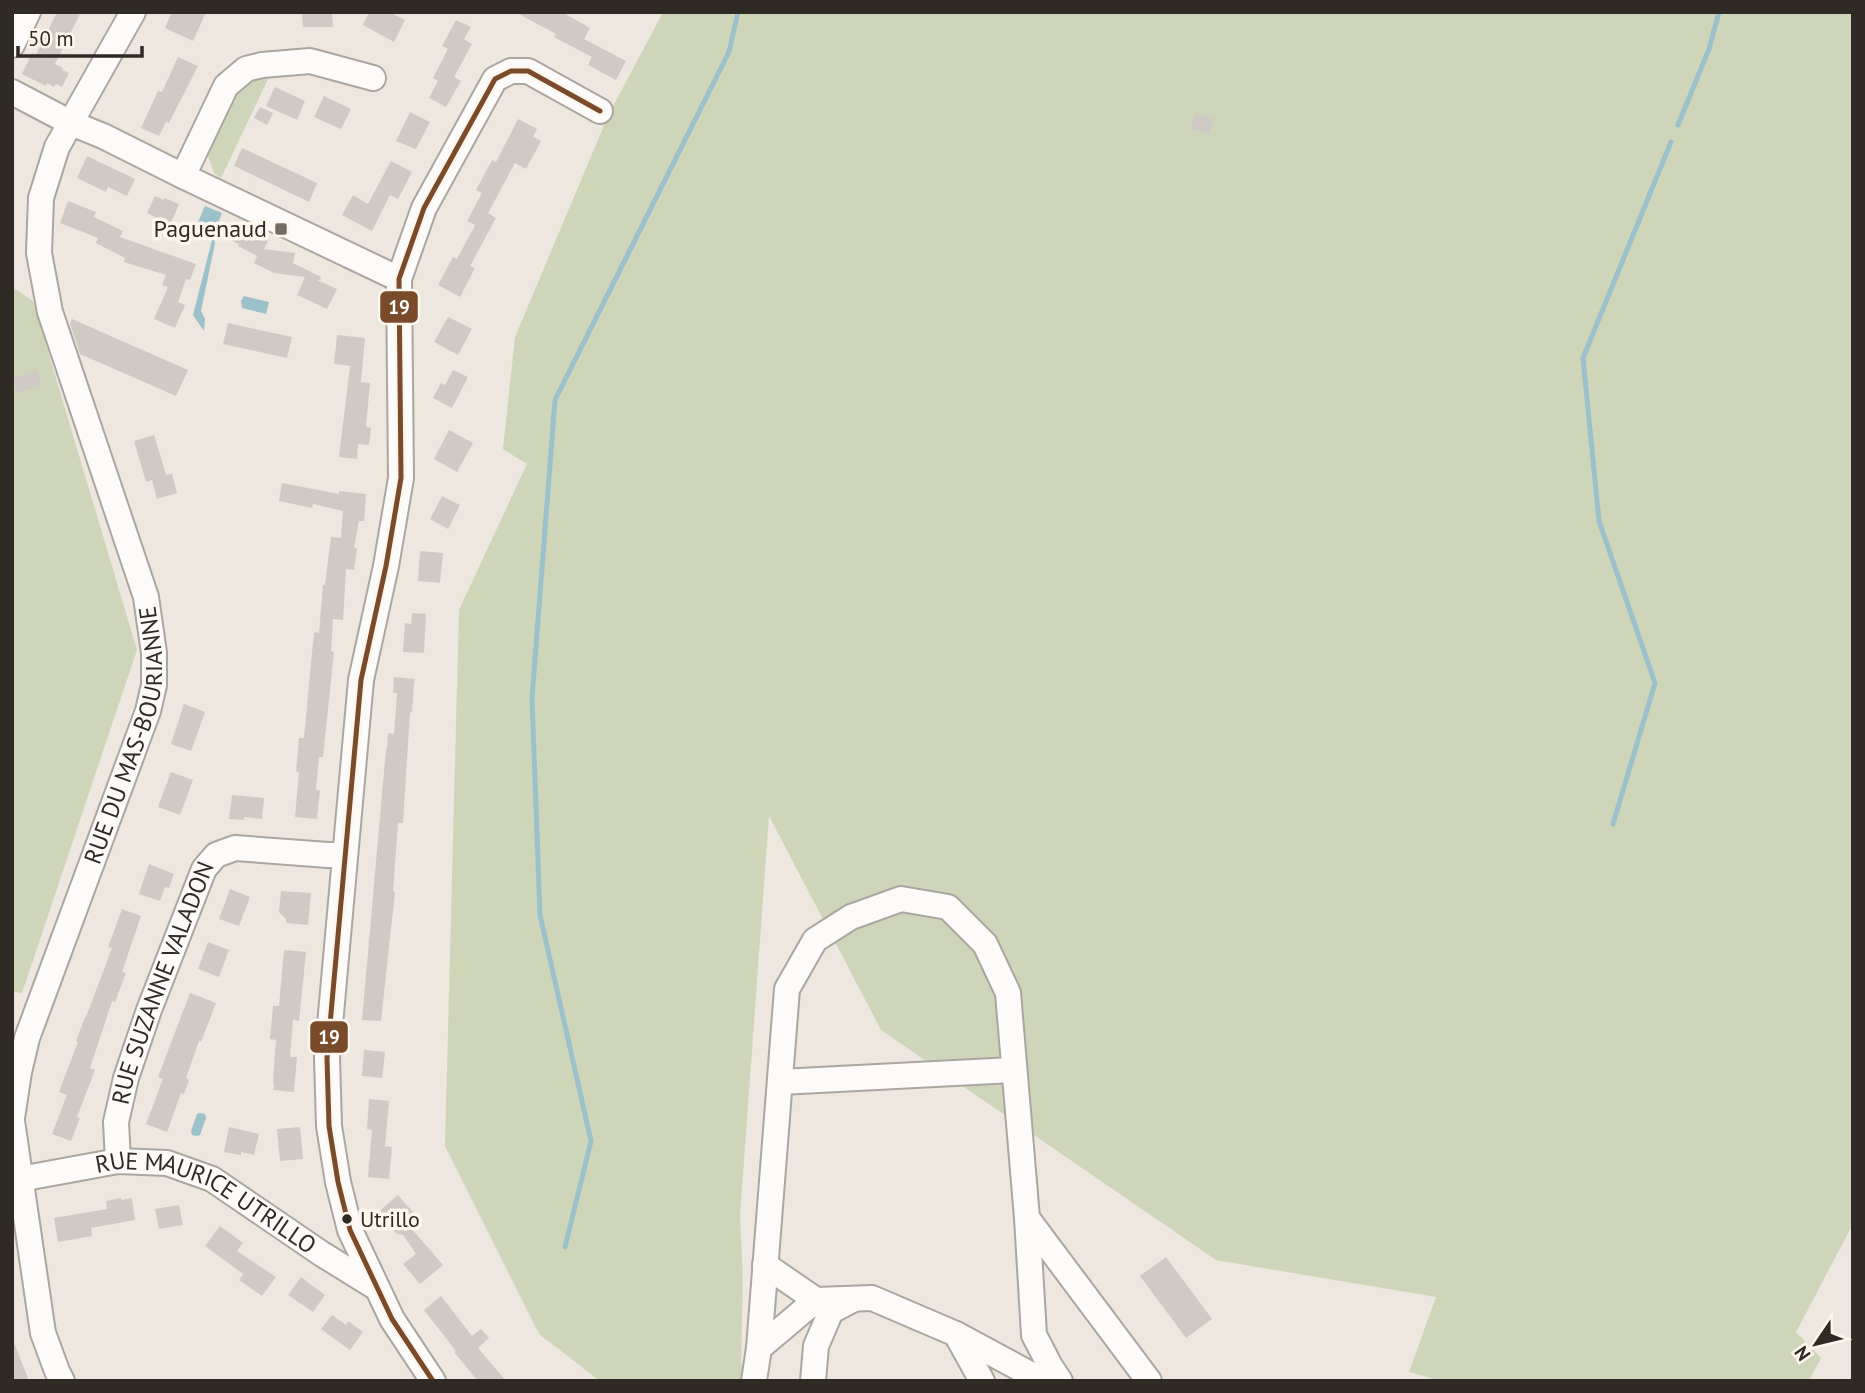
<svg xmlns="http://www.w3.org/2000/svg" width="1865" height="1393" font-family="'PT Sans',sans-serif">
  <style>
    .green { fill: #cfd5b8 }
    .water { fill: #9bc1cb }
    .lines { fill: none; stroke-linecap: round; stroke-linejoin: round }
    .stream { stroke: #9bc1cb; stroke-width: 5 }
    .building { fill: #d0cac4 }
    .minor-casing { stroke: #aba69f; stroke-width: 28 }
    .minor { stroke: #fcfbfa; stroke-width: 24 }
    .bus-1-casing { stroke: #fdf6ed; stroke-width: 10 }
    .bus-1 { stroke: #7a4b2a; stroke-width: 5 }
    .poi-dot { fill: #726c65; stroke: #fdf6ed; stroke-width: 2.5 }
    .bus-dot { fill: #2f2a24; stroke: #fdf6ed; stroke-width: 2.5 }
    .labels { text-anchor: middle; stroke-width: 7; stroke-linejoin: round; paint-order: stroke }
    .bus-label { font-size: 22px; fill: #2f2a24; stroke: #fdf6ed; text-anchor: start }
    .poi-label { font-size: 24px; fill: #2f2a24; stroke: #fdf6ed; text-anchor: end }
    .street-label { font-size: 24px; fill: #2f2a24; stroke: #fdf6ed }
    .line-badge { stroke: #fdf6ed; stroke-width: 2.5 }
    .badge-label { font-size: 19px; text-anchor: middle; font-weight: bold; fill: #fff }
  </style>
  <rect width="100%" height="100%" fill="#eee7df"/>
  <!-- green -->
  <g class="green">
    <path d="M663 12H1853V1224L1796 1332 1821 1358 1809 1381H1442L1409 1372 1436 1297 1216 1260 881 1030 769 816 740 1216 743 1279 741 1365 753 1381H600L539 1334 445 1146 459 610 527 464 503 449 515 337 608 116Z"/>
    <path d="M270 75 221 178 214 173 207 153 238 88 248 80Z"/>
    <path d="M12 287 33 301 137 650 22 993 12 992Z"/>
  </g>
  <!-- water -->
  <g class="water">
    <path d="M205 206 222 213 214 235 194 231Z"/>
    <path d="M214 239 215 243 201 311 205 319 204 331 193 315 212 240Z"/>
    <path d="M244 296 269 302 266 314 242 308 241 301Z"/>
    <path d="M200 1113 205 1114 206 1118 200 1135 197 1136 192 1135 191 1131 197 1114Z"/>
  </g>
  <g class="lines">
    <!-- stream -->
    <g class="stream">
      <path d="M1678 125 1709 49 1719 12"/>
      <path d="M1613 824 1655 683 1599 521 1583 358 1671 142"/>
      <path d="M565 1247 591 1141 540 915 532 698 555 400 729 52 738 12"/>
    </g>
  </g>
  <!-- building -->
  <g class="building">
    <path d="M57 12H81L55 64 63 68 62 70 69 73 62 87 56 84 54 87 47 83 46 86 22 74 32 53 36 55Z"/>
    <path d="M172 12H206L193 41 165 28Z"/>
    <path d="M302 12H332L333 27H303Z"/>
    <path d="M369 12H389L405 20 394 42 363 25Z"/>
    <path d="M515 12H562L590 28 584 39 626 61 616 80 588 65 592 57 554 37 556 34Z"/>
    <path d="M456 20 471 27 464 39 472 44 454 77 461 81 446 107 429 98 438 81 433 78 448 49 442 46Z"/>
    <path d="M178 57 198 66 169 123 166 122 159 136 141 128 158 91 162 92Z"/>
    <path d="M275 87 305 101 297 120 266 106Z"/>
    <path d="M324 96 351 109 341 129 314 117Z"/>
    <path d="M260 107 273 113 267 125 254 118Z"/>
    <path d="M410 112 430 122 416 149 396 141Z"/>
    <path d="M1195 114 1214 119 1209 134 1190 128Z"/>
    <path d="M518 119 537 129 533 137 541 141 526 169 515 163 488 213 496 218 470 266 475 268 460 297 438 285 453 257 457 259 475 225 467 221 482 193 476 190 492 160 496 162Z"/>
    <path d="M242 148 317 183 309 202 234 166Z"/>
    <path d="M87 156 135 179 127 196 108 187 106 192 77 178Z"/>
    <path d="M391 161 412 172 398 199 390 195 372 231 342 215 353 195 368 204Z"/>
    <path d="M155 196 164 200V198L179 204 168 230 153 223 155 217 147 213Z"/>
    <path d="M68 201 96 212 94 217 123 231 120 237 196 264 190 280 186 279 178 302 185 305 175 328 154 319 168 287 162 285 166 275 124 262 125 258 96 243 98 238 60 223Z"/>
    <path d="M247 227 269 238 264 249 295 253 293 263 321 277 320 280H317L337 289 327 309 297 295 305 277 274 273 254 263 257 256 238 246 239 244 232 241 238 229 244 233Z"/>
    <path d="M448 317 472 329 458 355 434 342Z"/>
    <path d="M72 319 188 370 176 396 80 354 70 324Z"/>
    <path d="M228 323 292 337 287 358 223 344Z"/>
    <path d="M337 335 365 338 361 382 370 383 366 427 371 428 369 445 358 444 357 459 339 457 350 366 334 364Z"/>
    <path d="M36 370 42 384 18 394 12 379Z"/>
    <path d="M453 370 468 377 452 408 433 398 441 383 445 385Z"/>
    <path d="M449 430 473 443 457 472 434 459Z"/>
    <path d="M154 435 166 475 172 474 177 493 157 499 152 480 146 482 134 441Z"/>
    <path d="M282 483 339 494V491L366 494 364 521H359L354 548H357L354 570 346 569 343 620 333 619 331 651 334 652 323 757H319L316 790H320L317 819 295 817 299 772H296L299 738H304L314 632 319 633 323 585H325L331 537 341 538 343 511 313 504 312 508 279 501Z"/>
    <path d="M442 496 460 505 448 529 430 519Z"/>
    <path d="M420 551 443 553 440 583 418 581Z"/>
    <path d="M412 613 426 614 424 653 403 652 405 623 411 624Z"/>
    <path d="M394 677 415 679 414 684 412 713 410 712 403 823H398L393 891 395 892 381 1021 362 1020 386 749H387L388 733 394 734 397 693H393Z"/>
    <path d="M184 704 205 712 191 751 171 744Z"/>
    <path d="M171 772 193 780 180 815 158 807Z"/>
    <path d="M232 795 264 798 262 819 244 817V820L229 819Z"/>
    <path d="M149 864 174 874 169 888 165 887 160 901 139 894Z"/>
    <path d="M230 889 250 897 239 926 219 919Z"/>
    <path d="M281 891 311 893 308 925 286 923V919L279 912Z"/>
    <path d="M122 909 141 916 122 972 126 973 115 1002 112 1001 90 1068 95 1070 77 1117 80 1118 71 1141 52 1134 67 1095 59 1092 78 1042 76 1041 85 1017H86L112 948 108 947Z"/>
    <path d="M208 942 229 950 219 977 198 969Z"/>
    <path d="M284 950 306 952 299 1021 293 1020 290 1057H297L294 1092 274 1090 273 1078 276 1040 270 1039 273 1006H279Z"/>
    <path d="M190 993 216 1003 201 1042 199 1041 186 1078 189 1080 184 1094 181 1093 167 1132 146 1124 163 1079 158 1077Z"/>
    <path d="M364 1050 385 1052 382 1078 362 1076Z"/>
    <path d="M369 1099 389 1101 385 1146 392 1147 389 1179 368 1177 372 1130 367 1129Z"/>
    <path d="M229 1127 259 1134 254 1155 241 1152V1155L224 1152Z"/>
    <path d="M300 1127 303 1159 280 1161 277 1129Z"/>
    <path d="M398 1195 419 1219 410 1227 443 1265 420 1284 403 1264 416 1254 403 1235 397 1234 378 1212Z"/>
    <path d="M121 1198V1200L132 1198 135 1220 91 1228 92 1236 58 1242 54 1218 107 1209 106 1201Z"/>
    <path d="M179 1205 183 1225 159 1229 155 1209Z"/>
    <path d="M220 1226 243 1243 237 1251 276 1277 262 1296 239 1280 243 1274 205 1246Z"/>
    <path d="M1166 1257 1212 1319 1186 1338 1140 1276Z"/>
    <path d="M301 1277 325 1295 313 1312 288 1295Z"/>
    <path d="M441 1296 472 1336 481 1329 489 1338 478 1348 506 1381H478L454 1352 456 1351 424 1310Z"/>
    <path d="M332 1315 346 1325 348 1321 363 1332 350 1350 321 1329Z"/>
    <path d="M13 1340 29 1381H12Z"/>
  </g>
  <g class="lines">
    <!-- minor casing -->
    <g class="minor-casing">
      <g id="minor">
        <path d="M12 45 28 12"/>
        <path d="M12 92 71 123 103 136 183 176 399 279"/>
        <path d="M183 176 226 86 246 69 262 65 310 61 373 78"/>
        <path d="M780 1082 1013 1070"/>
        <path id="s1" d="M12 1118 19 1072 27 1038 148 711 154 685V653L146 597 50 312 39 253 41 198 57 147 133 12"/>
        <path d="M12 1121 43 1333 57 1371 62 1381"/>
        <path id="s2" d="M118 1161 116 1122 126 1078 149 1010 204 869 216 855 235 848 328 855H345"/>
        <path id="s3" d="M20 1179 118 1161 167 1163 212 1179 322 1254 377 1288"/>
        <path d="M765 1265 816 1300"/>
        <path d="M956 1334 1043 1381"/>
        <path d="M759 1348 787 989 815 940 851 917 901 899 948 907 985 944 1008 993 1027 1218"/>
        <path d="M433 1381 392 1319 350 1230 338 1182 329 1126 327 1058 361 680 386 566 401 478 399 279 424 208 495 79 511 71H528L600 111"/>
        <path d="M754 1381 759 1348 816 1300 872 1298 956 1334 982 1381"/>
        <path d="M813 1381 816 1346 831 1311 854 1299"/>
        <path d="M1060 1381 1050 1366 1034 1335 1027 1218 1149 1381"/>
      </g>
    </g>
    <!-- minor -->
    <use href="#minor" class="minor"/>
    <!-- bus-1 casing -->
    <g class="bus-1-casing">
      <path id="bus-1" d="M433 1381 392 1319 350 1230 338 1182 329 1126 327 1058 361 680 386 566 401 478 399 279 424 208 495 79 511 71H528L600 111"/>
    </g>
    <!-- bus-1 -->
    <use href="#bus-1" class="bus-1"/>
  </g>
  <!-- markers -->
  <rect class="poi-dot" x="274" y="222" width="14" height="14" rx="3.5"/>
  <circle class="bus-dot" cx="347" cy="1219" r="6"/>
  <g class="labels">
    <!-- bus labels -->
    <g class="bus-label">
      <text x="360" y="1227">Utrillo</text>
    </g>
    <!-- poi labels -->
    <g class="poi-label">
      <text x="267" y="237">Paguenaud</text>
    </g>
    <!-- street labels -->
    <g class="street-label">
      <text dy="8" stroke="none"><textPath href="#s1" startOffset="402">RUE DU MAS-BOURIANNE</textPath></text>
      <text dy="8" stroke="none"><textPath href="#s2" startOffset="186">RUE SUZANNE VALADON</textPath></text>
      <text dy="8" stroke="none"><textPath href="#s3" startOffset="198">RUE MAURICE UTRILLO</textPath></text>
    </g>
  </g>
  <g class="line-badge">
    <rect x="379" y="290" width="40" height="34" rx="7" fill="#7a4b2a"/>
    <rect x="309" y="1020" width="40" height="34" rx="7" fill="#7a4b2a"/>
  </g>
  <g class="badge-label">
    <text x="399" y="314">19</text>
    <text x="329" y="1044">19</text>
  </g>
  <!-- border -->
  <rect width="1865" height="1393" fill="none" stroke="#2f2a24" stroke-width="28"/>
  <!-- north arrow -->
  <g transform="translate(1816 1344) rotate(235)" stroke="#fdf6ed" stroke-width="5" paint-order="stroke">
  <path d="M0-5L12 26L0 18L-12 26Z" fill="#2f2a24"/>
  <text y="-10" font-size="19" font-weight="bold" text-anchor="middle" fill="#2f2a24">N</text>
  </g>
  <!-- scale -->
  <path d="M18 46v10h124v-10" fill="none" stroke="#2f2a24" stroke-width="3.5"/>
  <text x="28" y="46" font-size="21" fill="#2f2a24" stroke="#fdf6ed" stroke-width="5" paint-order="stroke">50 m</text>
</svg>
